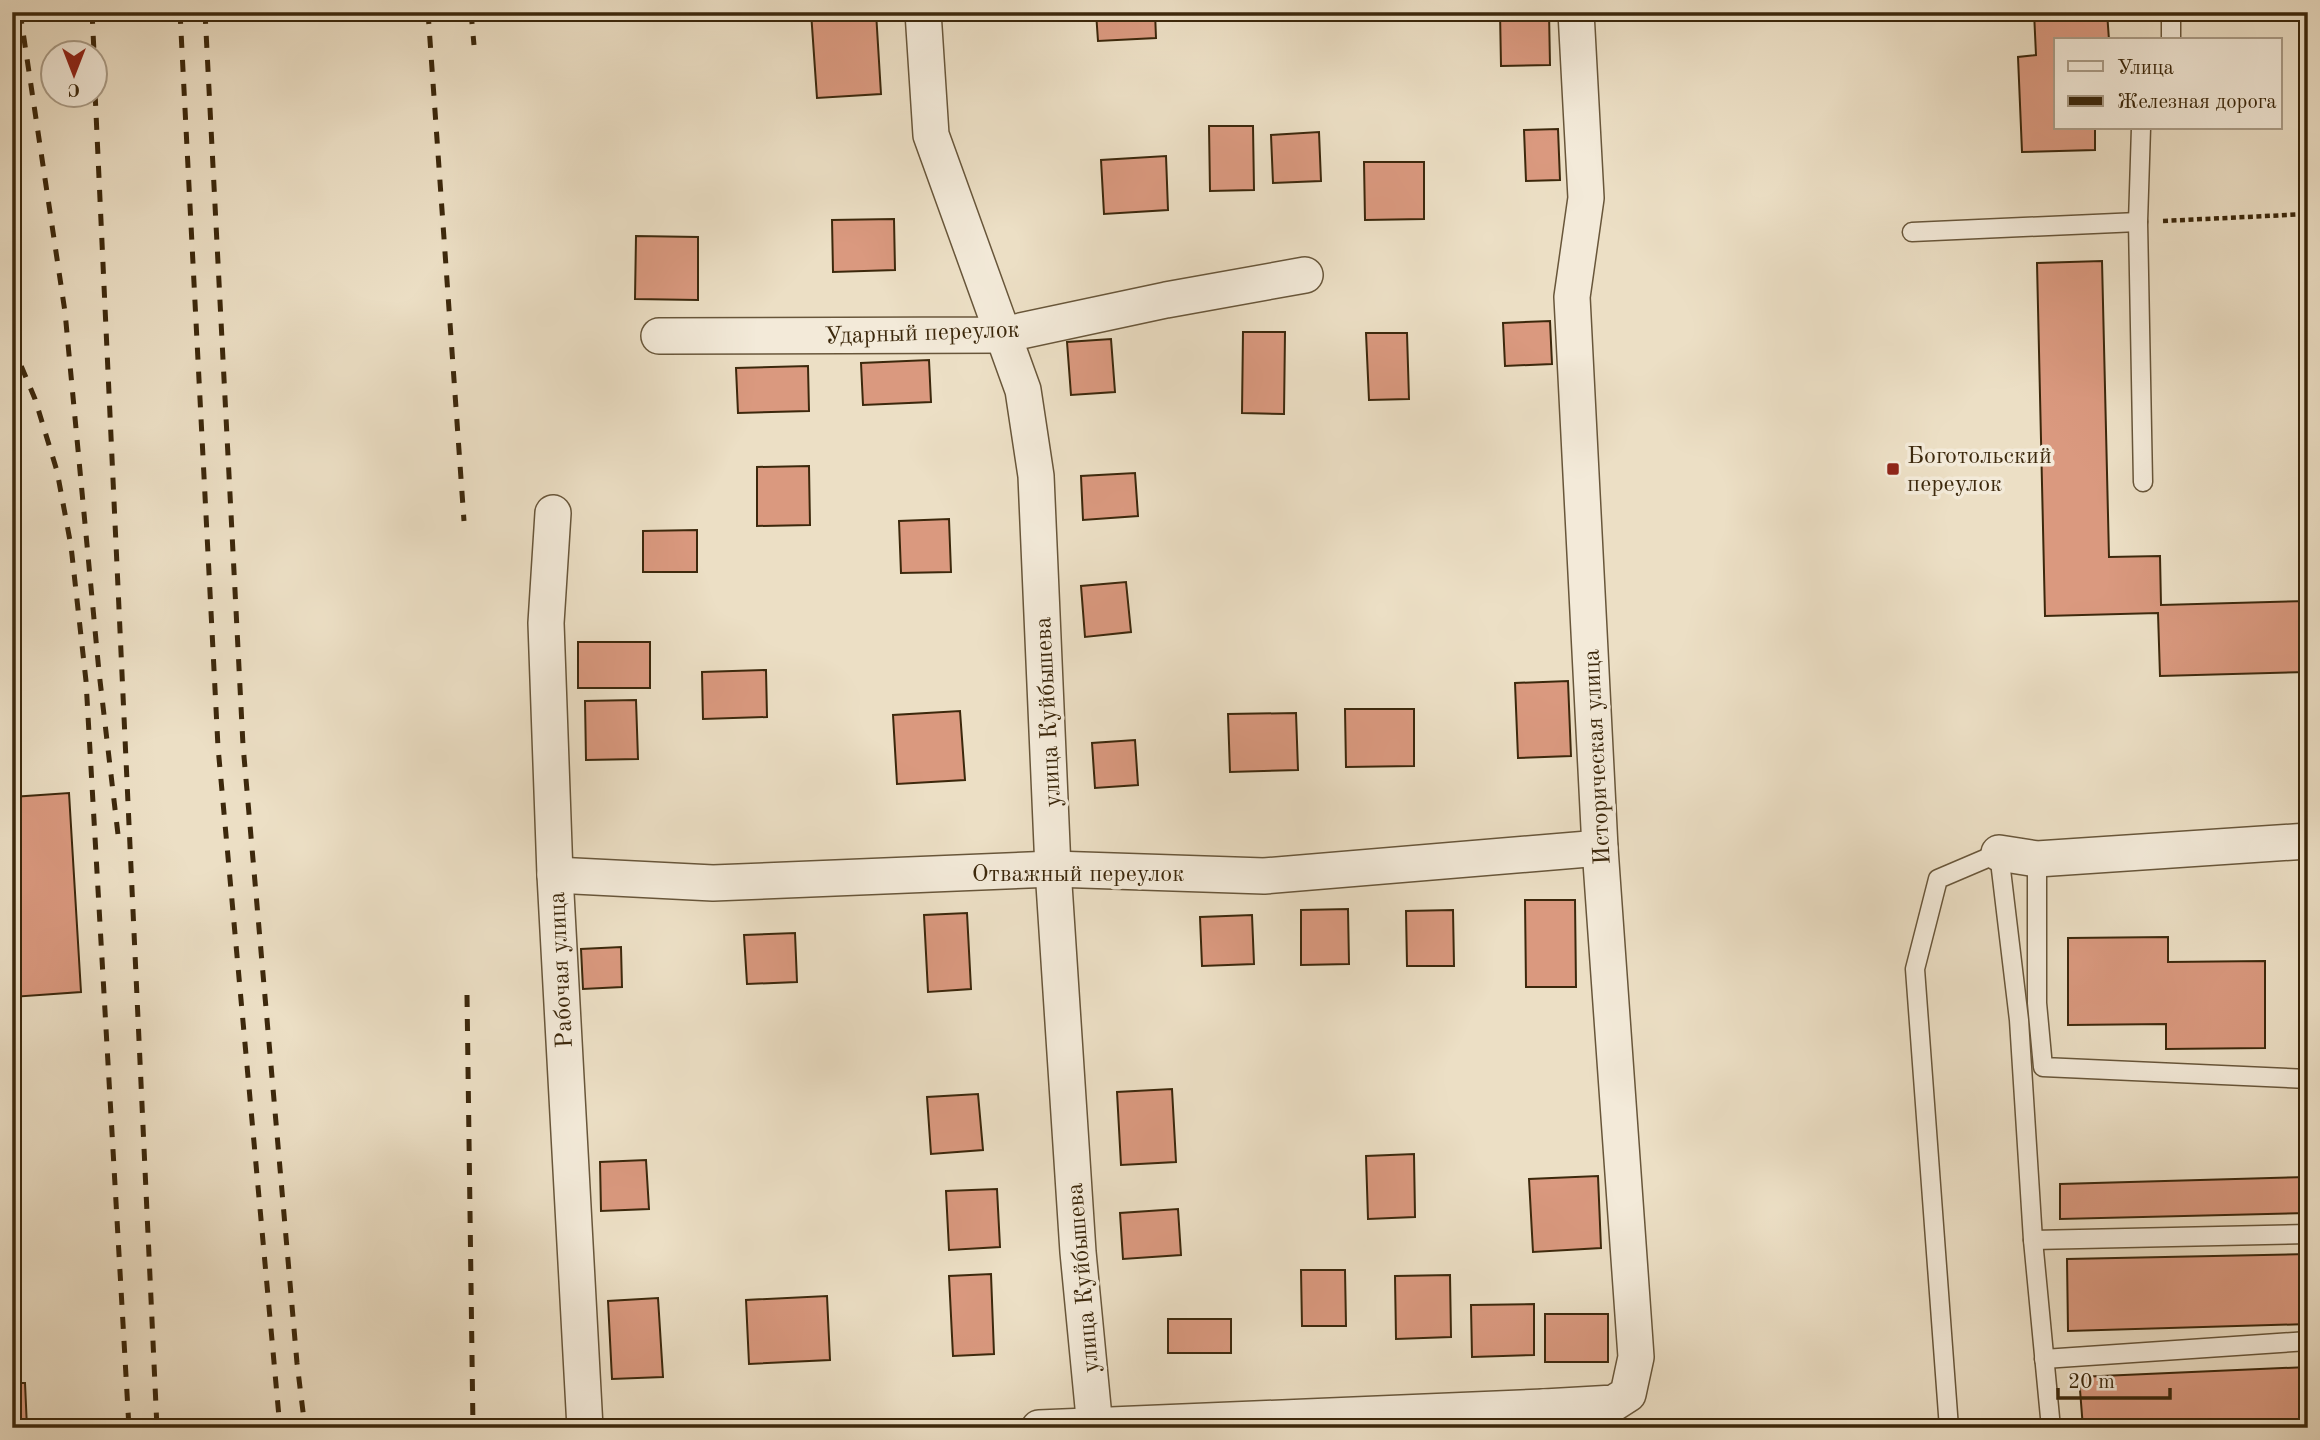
<svg xmlns="http://www.w3.org/2000/svg" width="2320" height="1440" font-family="'Old Standard TT',serif">
  <style>
    .building { fill: #da997f; stroke: #3c280c; stroke-width: 2 }
    .lines { fill: none; stroke-linecap: round; stroke-linejoin: round }
    .service-casing { stroke: #68563a; stroke-width: 21 }
    .minor-casing { stroke: #68563a; stroke-width: 38 }
    .path { stroke: #3c280c; stroke-width: 4.5; stroke-dasharray: 5 3.5; stroke-linecap: butt }
    .service { stroke: #f3ead9; stroke-width: 18 }
    .minor { stroke: #f3ead9; stroke-width: 35 }
    .rail { stroke: #3c280c; stroke-width: 5; stroke-dasharray: 12 12; stroke-linecap: butt }
    .poi-dot { fill: #8f2418; stroke: #f3ead9; stroke-width: 2.5 }
    .labels { text-anchor: middle; stroke-width: 7; stroke-linejoin: round; paint-order: stroke }
    .street-label { font-size: 24px; fill: #3c280c; stroke: #f3ead9 }
    .poi-label { font-size: 24px; fill: #3c280c; stroke: #f3ead9; text-anchor: start }
  </style>
  <rect width="100%" height="100%" fill="#ecdfc5"/>
  <filter id="stains"><feTurbulence type="fractalNoise" baseFrequency=".00286" numOctaves="4"/><feColorMatrix values="0 0 0 0 .2 0 0 0 0 .09 0 0 0 0 .02 0 0 0 .5 -.17"/></filter>
  <radialGradient id="worn" r=".72"><stop offset=".6" stop-color="#630" stop-opacity="0"/><stop offset="1" stop-color="#630" stop-opacity=".3"/></radialGradient>
  <!-- building -->
  <g class="building">
    <path d="M811 12H876L881 94 817 98Z"/>
    <path d="M1096 12H1155L1156 38 1098 41Z"/>
    <path d="M1500 12H1549L1550 65 1501 66Z"/>
    <path d="M2034 12H2107L2109 40H2056V128H2095V150L2022 152 2018 57 2036 55Z"/>
    <path d="M1209 126H1253L1254 190 1210 191Z"/>
    <path d="M1558 129 1560 180 1526 181 1524 130Z"/>
    <path d="M1319 132 1321 181 1273 183 1271 135Z"/>
    <path d="M1166 156 1168 210 1104 214 1101 160Z"/>
    <path d="M1364 162H1424V219L1365 220Z"/>
    <path d="M894 219 895 270 833 272 832 220Z"/>
    <path d="M636 236 698 237V300L635 299Z"/>
    <path d="M2102 261 2109 557 2160 556 2161 605 2308 601V672L2160 676 2158 613 2045 616 2037 263Z"/>
    <path d="M1550 321 1552 364 1505 366 1503 323Z"/>
    <path d="M1243 332H1285L1284 414 1242 413Z"/>
    <path d="M1366 333H1407L1409 399 1369 400Z"/>
    <path d="M1111 339 1115 392 1071 395 1067 342Z"/>
    <path d="M929 360 931 402 863 405 861 363Z"/>
    <path d="M808 366 809 411 738 413 736 368Z"/>
    <path d="M809 466 810 525 757 526V467Z"/>
    <path d="M1135 473 1138 516 1083 520 1081 476Z"/>
    <path d="M949 519 951 572 901 573 899 521Z"/>
    <path d="M697 530V572H643V531Z"/>
    <path d="M1126 582 1131 632 1085 637 1081 586Z"/>
    <rect x="578" y="642" width="72" height="46"/>
    <path d="M766 670 767 717 703 719 702 672Z"/>
    <path d="M1568 681 1571 756 1518 758 1515 683Z"/>
    <path d="M636 700 638 759 586 760 585 701Z"/>
    <path d="M1345 709H1414V766L1346 767Z"/>
    <path d="M960 711 965 780 897 784 893 715Z"/>
    <path d="M1296 713 1298 770 1230 772 1228 714Z"/>
    <path d="M1135 740 1138 785 1095 788 1092 743Z"/>
    <path d="M69 793 81 992 12 997V797Z"/>
    <path d="M1525 900H1575L1576 987H1526Z"/>
    <path d="M1348 909 1349 964 1301 965V910Z"/>
    <path d="M1453 910 1454 966H1407L1406 911Z"/>
    <path d="M967 913 971 989 928 992 924 915Z"/>
    <path d="M1252 915 1254 964 1202 966 1200 917Z"/>
    <path d="M795 933 797 982 747 984 744 935Z"/>
    <path d="M2168 937V962L2265 961V1048L2166 1049V1024L2068 1025V938Z"/>
    <path d="M621 947 622 987 583 989 581 949Z"/>
    <path d="M1172 1089 1176 1162 1121 1165 1117 1092Z"/>
    <path d="M978 1094 983 1150 931 1154 927 1097Z"/>
    <path d="M1414 1154 1415 1217 1368 1219 1366 1156Z"/>
    <path d="M646 1160 649 1209 601 1211 600 1162Z"/>
    <path d="M1598 1176 1601 1248 1533 1252 1529 1179Z"/>
    <path d="M2308 1177V1213L2060 1219V1184Z"/>
    <path d="M997 1189 1000 1247 949 1250 946 1191Z"/>
    <path d="M1178 1209 1181 1255 1123 1259 1120 1213Z"/>
    <path d="M2308 1254V1324L2068 1331 2067 1259Z"/>
    <path d="M1301 1270H1345L1346 1326H1302Z"/>
    <path d="M991 1274 994 1354 953 1356 949 1276Z"/>
    <path d="M1450 1275 1451 1337 1396 1339 1395 1276Z"/>
    <path d="M827 1296 830 1360 749 1364 746 1300Z"/>
    <path d="M658 1298 663 1377 612 1379 608 1301Z"/>
    <path d="M1534 1304V1355L1472 1357 1471 1305Z"/>
    <rect x="1545" y="1314" width="63" height="48"/>
    <rect x="1168" y="1319" width="63" height="34"/>
    <path d="M2308 1367V1428H2083L2079 1377Z"/>
    <path d="M12 1383H25L27 1428H12Z"/>
  </g>
  <g class="lines">
    <!-- service casing -->
    <g class="service-casing">
      <g id="service">
        <path d="M2171 40V12"/>
        <path d="M2141 128 2138 222 2143 482"/>
        <path d="M1912 232 2138 222"/>
        <path d="M2037 859V1003L2043 1067 2308 1079"/>
        <path d="M2033 1240 2308 1234"/>
        <path d="M2044 1359 2308 1341"/>
        <path d="M1949 1428 1915 969 1938 879 1999 853 2019 1020 2033 1240 2051 1428"/>
      </g>
    </g>
    <!-- minor casing -->
    <g class="minor-casing">
      <g id="minor">
        <path d="M923 12 931 135 1023 390 1036 476 1053 869 1078 1252 1095 1428"/>
        <path d="M659 336 1002 335 1166 300 1305 275"/>
        <path d="M553 513 546 623 555 875 585 1428"/>
        <path d="M1999 853 2037 859 2308 841"/>
        <path d="M555 875 713 883 1053 869 1264 876 1600 848"/>
        <path d="M1039 1428 1544 1407"/>
        <path d="M1544 1428V1407L1614 1403 1628 1394 1636 1357 1600 848 1572 297 1586 198 1576 12"/>
      </g>
    </g>
    <!-- path -->
    <path class="path" d="M2163 221 2308 214"/>
    <!-- service -->
    <use href="#service" class="service"/>
    <!-- minor -->
    <use href="#minor" class="minor"/>
    <!-- rail -->
    <g class="rail">
      <path d="M20 12 65 312 99 672 119 843"/>
      <path d="M92 12 94 52"/>
      <path d="M180 12 218 747 280 1428"/>
      <path d="M205 12 243 745 297 1363 305 1428"/>
      <path d="M428 12 464 521"/>
      <path d="M471 12 474 45"/>
      <path d="M94 70 157 1428"/>
      <path d="M12 344 35 399 57 471 71 546 86 681 129 1428"/>
      <path d="M467 995 473 1428"/>
    </g>
  </g>
  <!-- markers -->
  <rect class="poi-dot" x="1886" y="462" width="14" height="14" rx="3.5"/>
  <g class="labels">
    <!-- street labels -->
    <g class="street-label">
      <text transform="translate(922 332) rotate(-2)" y="8">Ударный переулок</text>
      <text transform="translate(1047 712) rotate(-93)" y="8">улица Куйбышева</text>
      <text transform="translate(1596 757) rotate(-93)" y="8">Историческая улица</text>
      <text x="1078" y="881">Отважный переулок</text>
      <text transform="translate(560 970) rotate(-93)" y="8">Рабочая улица</text>
      <text transform="translate(1082 1278) rotate(-95)" y="8">улица Куйбышева</text>
    </g>
    <!-- poi labels -->
    <g class="poi-label">
      <text x="1907" y="463">Боготольский<tspan x="1907" dy="28">переулок</tspan></text>
    </g>
  </g>
  <!-- margin -->
  <rect width="2320" height="1440" fill="none" stroke="#ecdfc5" stroke-width="42"/>
  <rect x="14" y="14" width="2292" height="1412" fill="none" stroke="#3c280c" stroke-width="3.5"/>
  <rect x="21" y="21" width="2278" height="1398" fill="none" stroke="#3c280c" stroke-width="2"/>
  <!-- legend -->
  <rect x="2054" y="38" width="228" height="91" fill="#f3ead9" stroke="#aa9c87" stroke-width="2"/>
  <rect x="2068" y="61" width="35" height="10" fill="#f3ead9" stroke="#aa9c87" stroke-width="2"/>
  <text x="2117" y="74" font-size="21" fill="#3c280c">Улица</text>
  <rect x="2068" y="96" width="35" height="10" fill="#3c280c" stroke="#aa9c87" stroke-width="2"/>
  <text x="2117" y="108" font-size="21" fill="#3c280c">Железная дорога</text>
  <!-- north arrow -->
  <g transform="translate(74 74) rotate(180)"><circle r="33" fill="#f3ead9" stroke="#aa9c87" stroke-width="2"/>
  <path d="M0-5L12 26L0 18L-12 26Z" fill="#8f2418"/>
  <text y="-10" font-size="19" font-weight="bold" text-anchor="middle" fill="#3c280c">С</text>
  </g>
  <!-- scale -->
  <path d="M2058 1388v10h112v-10" fill="none" stroke="#3c280c" stroke-width="3.5"/>
  <text x="2068" y="1388" font-size="21" fill="#3c280c" stroke="#f3ead9" stroke-width="5" paint-order="stroke">20 m</text>
  <rect width="100%" height="100%" filter="url(#stains)"/>
  <rect width="100%" height="100%" fill="url(#worn)"/>
</svg>
